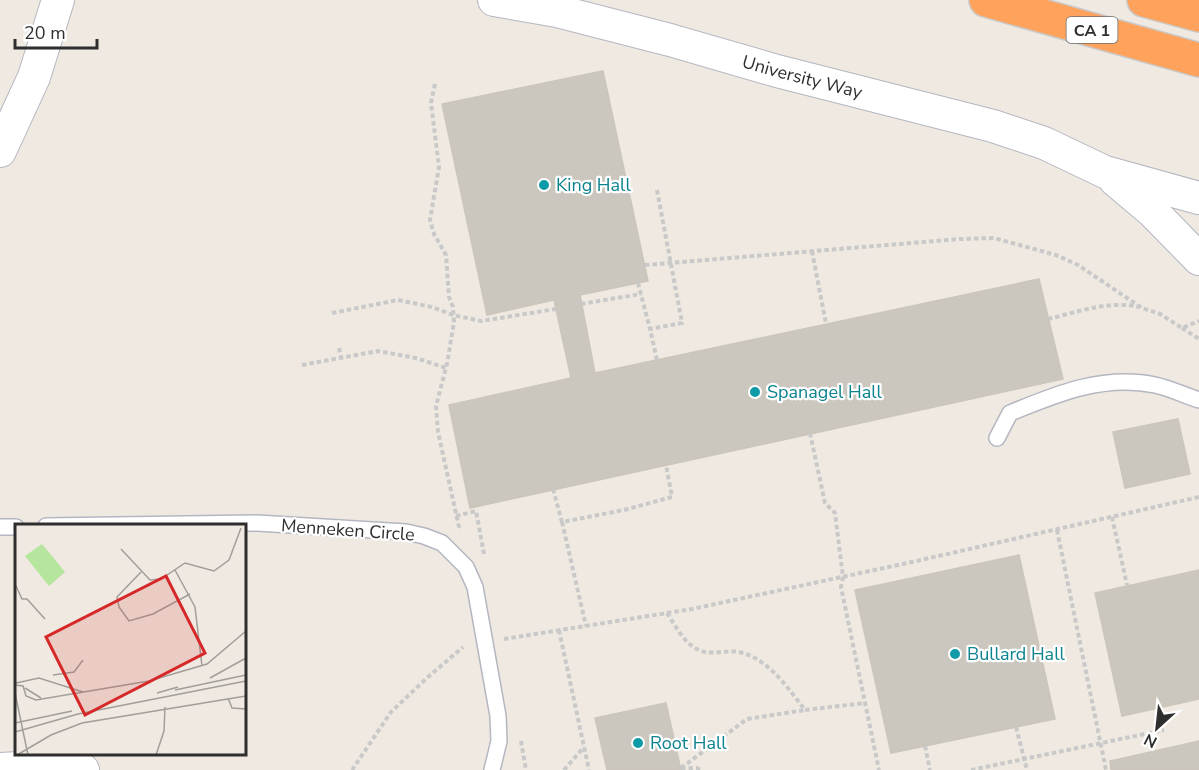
<svg xmlns="http://www.w3.org/2000/svg" width="1199" height="770" font-family="'Nunito Sans',sans-serif">
  <style>
    .building { fill: #cbc7bf; stroke: #cbc5ba; stroke-width: 1.5 }
    .lines { fill: none; stroke-linecap: round; stroke-linejoin: round }
    .service-casing { stroke: #b4b7c1; stroke-width: 18 }
    .minor-casing { stroke: #b4b7c1; stroke-width: 34 }
    .motorway-casing { stroke: #c9c9c9; stroke-width: 36 }
    .path { stroke: #c9c9c9; stroke-width: 4; stroke-dasharray: 4.5 3; stroke-linecap: butt }
    .service { stroke: #fff; stroke-width: 15 }
    .minor { stroke: #fff; stroke-width: 32 }
    .motorway { stroke: #ffa35c; stroke-width: 33 }
    .culture-dot { fill: #0f9aa8; stroke: #fff; stroke-width: 2 }
    .labels { text-anchor: middle; stroke-width: 4.5; stroke-linejoin: round; paint-order: stroke }
    .shield { fill: #fff; stroke: #6d6d6d; stroke-width: 1.5 }
    .shield-label { font-size: 16px; font-weight: bold; fill: #2e2e2e }
    .street-label { font-size: 18px; fill: #2e2e2e; stroke: #fff }
    .culture-label { font-size: 18px; fill: #0d838f; stroke: #fff; text-anchor: start }
    .inset-road { fill: none; stroke: #a29e99; stroke-width: 1.5 }
    .view { fill: #d62828; fill-opacity: 0.15; stroke: #d62828; stroke-width: 3 }
    .inset-edge { fill: none; stroke: #2e2e2e; stroke-width: 3 }
  </style>
  <rect width="100%" height="100%" fill="#efe9e1"/>
  <!-- building -->
  <g class="building">
    <path d="M603 71 648 281 580 295 595 373 1039 279 1063 379 470 508 449 405 571 378 554 300 487 315 442 104Z"/>
    <path d="M1178 419 1190 474 1125 488 1113 432Z"/>
    <path d="M1019 555 1055 719 891 753 855 590Z"/>
    <path d="M1199 570V699L1122 716 1095 593Z"/>
    <path d="M666 703 681 770H607L595 718Z"/>
    <path d="M1199 741V770H1111L1110 761Z"/>
  </g>
  <g class="lines">
    <!-- service casing -->
    <g class="service-casing">
      <g id="service">
        <path d="M997 438 1010 413C1056 394 1104 374 1155 385 1169 388 1184 395 1199 400"/>
        <path d="M46 526 257 523 406 532 424 536 442 543 466 567 475 587 498 716 499 741 492 770"/>
        <path d="M0 527H16"/>
      </g>
    </g>
    <!-- minor casing -->
    <g class="minor-casing">
      <g id="minor">
        <path id="s1" d="M494 0 557 11 670 40 777 71 993 126 1044 143 1105 172 1199 198"/>
        <path d="M0 151 34 77 58 0"/>
        <path d="M1115 180 1153 212 1199 259"/>
        <path d="M0 769 53 766 83 770"/>
      </g>
    </g>
    <!-- motorway casing -->
    <g class="motorway-casing">
      <g id="motorway">
        <path d="M986 0 1199 60"/>
        <path d="M1144 0 1199 15"/>
      </g>
    </g>
    <!-- path -->
    <g class="path">
      <path d="M435 84 431 103 439 167 430 220 434 234 446 255 449 297 453 307 454 322 447 364 436 406 438 432 459 527 457 530"/>
      <path d="M657 190 682 323 650 329 657 360"/>
      <path d="M812 251 826 324"/>
      <path d="M645 265 960 239 994 238 1056 255 1078 265 1142 308 1160 314 1182 328 1199 321"/>
      <path d="M638 283 650 329"/>
      <path d="M581 304 641 294"/>
      <path d="M332 313 398 300 432 307 453 315 481 321 556 309"/>
      <path d="M1048 319C1077 312 1110 300 1139 307"/>
      <path d="M1182 328 1199 339"/>
      <path d="M339 348 341 358"/>
      <path d="M302 365 378 351 416 358 446 368"/>
      <path d="M810 433 825 503 835 513 843 577 841 587 879 770"/>
      <path d="M553 489 562 522 624 510 672 497 666 465"/>
      <path d="M456 516 476 511 484 554"/>
      <path d="M1112 517 1127 585"/>
      <path d="M562 522 586 626"/>
      <path d="M1057 530 1106 770"/>
      <path d="M667 613C677 628 686 648 705 652 716 654 728 650 739 652 768 658 788 688 805 710L865 703"/>
      <path d="M559 630 589 770"/>
      <path d="M504 639 692 609 912 562 1199 497"/>
      <path d="M1016 727 1027 770"/>
      <path d="M521 741 526 770"/>
      <path d="M925 746 930 770"/>
      <path d="M681 768 747 719 805 710"/>
      <path d="M681 768H697L700 770"/>
      <path d="M352 770 391 712 428 677 463 647"/>
      <path d="M564 770 584 747"/>
      <path d="M971 770 1164 730"/>
    </g>
    <!-- service -->
    <use href="#service" class="service"/>
    <!-- minor -->
    <use href="#minor" class="minor"/>
    <!-- motorway -->
    <use href="#motorway" class="motorway"/>
  </g>
  <!-- markers -->
  <g class="culture-dot">
    <circle cx="544" cy="185" r="6"/>
    <circle cx="755" cy="392" r="6"/>
    <circle cx="955" cy="654" r="6"/>
    <circle cx="638" cy="743" r="6"/>
  </g>
  <g class="labels">
    <!-- shield labels -->
    <rect class="shield" x="1066.5" y="17" width="51" height="26" rx="4.5"/>
    <g class="shield-label">
      <text x="1092" y="36">CA 1</text>
    </g>
    <!-- street labels -->
    <g class="street-label">
      <text dy="6" stroke="none"><textPath href="#s1" startOffset="318">University Way</textPath></text>
      <text transform="translate(348 530) rotate(4)" y="6">Menneken Circle</text>
    </g>
    <!-- culture labels -->
    <g class="culture-label">
      <text x="556" y="191">King Hall</text>
      <text x="767" y="398">Spanagel Hall</text>
      <text x="967" y="660">Bullard Hall</text>
      <text x="650" y="749">Root Hall</text>
    </g>
  </g>
  <!-- overview -->
  <g transform="translate(15 524)">
    <rect width="231" height="231" fill="#efe9e1"/>
    <path d="M27 20 50 48 34 62 10 32Z" fill="#b6e59e"/>
    <path class="inset-road" d="M106 25 135 56 146 55 170 39 199 47 214 36 226 4M160 46 180 83 187 142M126 48 102 73 104 83 114 97 138 90 175 70M0 60 7 75H12L30 95M38 151 59 148 68 136M195 154 231 134M1 159 24 154 68 168M0 161 8 162 11 172 21 176 134 157 192 140 231 107M10 164 26 174M160 166 231 151M0 169 13 231M142 169 163 163M213 174 217 184 231 185M0 199 57 187M0 208 63 190 231 157M2 231 36 211 67 199 231 172M141 231 149 207 150 183M160 231H192"/>
    <path class="view" d="M151 52 190 129 70 191 31 113Z"/>
    <rect width="231" height="231" class="inset-edge"/>
  </g>
  <!-- north arrow -->
  <g transform="translate(1157 728) rotate(207)" stroke="#ffffff" stroke-width="4.5" paint-order="stroke">
  <path d="M0-4.5L10 22L0 15L-10 22Z" fill="#2e2e2e"/>
  <text y="-9" font-size="16" font-weight="bold" text-anchor="middle" fill="#2e2e2e">N</text>
  </g>
  <!-- scale -->
  <path d="M15 39v9h82v-9" fill="none" stroke="#2e2e2e" stroke-width="3"/>
  <text x="24" y="39" font-size="18" fill="#2e2e2e" stroke="#ffffff" stroke-width="4.5" paint-order="stroke">20 m</text>
</svg>
